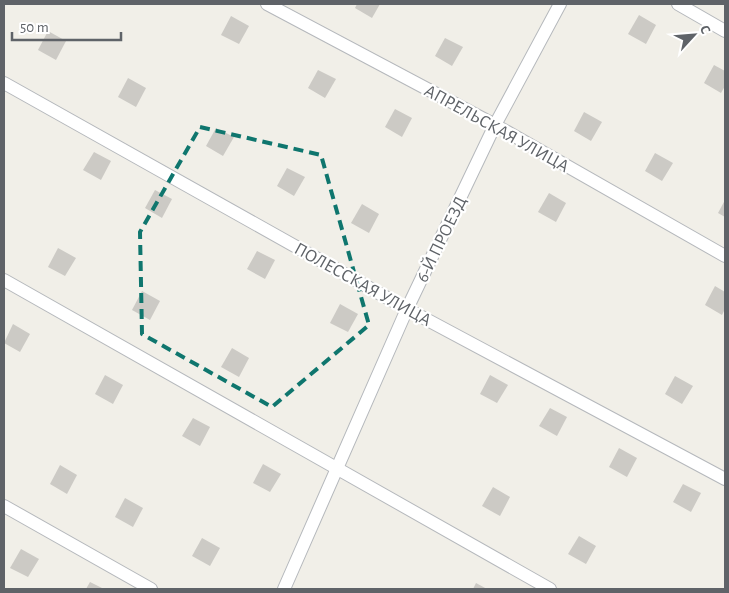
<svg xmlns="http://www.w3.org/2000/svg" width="729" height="593" font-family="'Alegreya Sans',sans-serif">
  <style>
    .building { fill: #cccac5 }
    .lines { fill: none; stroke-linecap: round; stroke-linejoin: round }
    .street-casing { stroke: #b5b8bc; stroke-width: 14 }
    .street { stroke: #fff; stroke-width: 12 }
    .marked { fill: none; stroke: #0f766e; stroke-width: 4; stroke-dasharray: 10 6; stroke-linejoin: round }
    .labels { text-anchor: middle; stroke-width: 4.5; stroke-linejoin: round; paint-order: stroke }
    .street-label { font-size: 18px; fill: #5f6368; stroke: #fff }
  </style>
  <rect width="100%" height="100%" fill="#f1efe8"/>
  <!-- building -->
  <g class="building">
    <path d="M357 4H380L372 18 355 8Z"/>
    <path d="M639 15 656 25 646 44 628 34Z"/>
    <path d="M231 16 249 26 239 44 221 35Z"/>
    <path d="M48 31 66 41 56 60 38 50Z"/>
    <path d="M445 38 463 47 452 66 435 56Z"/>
    <path d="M714 65 725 71V86L721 93 704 83Z"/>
    <path d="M318 70 336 79 325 98 308 88Z"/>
    <path d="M128 78 146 88 136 107 118 97Z"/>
    <path d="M395 109 412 118 402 137 385 127Z"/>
    <path d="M584 112 602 122 591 141 574 131Z"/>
    <path d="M216 128 234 137 223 156 206 146Z"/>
    <path d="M94 152 111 161 101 180 83 170Z"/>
    <path d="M655 153 673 163 662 181 645 171Z"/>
    <path d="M287 168 305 177 294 196 277 186Z"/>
    <path d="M155 190 172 199 162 218 145 208Z"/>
    <path d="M549 193 566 203 556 222 538 212Z"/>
    <path d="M725 200V217L718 213Z"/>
    <path d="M362 204 379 214 369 233 351 223Z"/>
    <path d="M58 248 76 258 65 276 48 267Z"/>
    <path d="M257 251 275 260 265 279 247 269Z"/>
    <path d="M715 286 725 292V309L722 315 705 305Z"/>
    <path d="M142 291 160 301 150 320 132 310Z"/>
    <path d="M340 304 358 314 348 332 330 323Z"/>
    <path d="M13 324 30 334 20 352 4 343Z"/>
    <path d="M232 348 249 358 239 377 221 367Z"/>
    <path d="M105 375 123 385 113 404 95 394Z"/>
    <path d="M490 375 508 385 497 403 480 394Z"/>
    <path d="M675 376 693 386 682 404 665 394Z"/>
    <path d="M550 408 567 417 557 436 539 426Z"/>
    <path d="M193 418 210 427 200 446 182 436Z"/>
    <path d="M619 448 637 458 627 477 609 467Z"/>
    <path d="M263 464 281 474 270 492 253 483Z"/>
    <path d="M60 465 77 475 67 494 50 484Z"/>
    <path d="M683 484 701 493 691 512 673 502Z"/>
    <path d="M493 487 510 497 500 516 482 506Z"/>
    <path d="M125 498 143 508 133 527 115 517Z"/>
    <path d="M579 536 596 546 586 564 568 554Z"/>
    <path d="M202 538 220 548 210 566 192 556Z"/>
    <path d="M21 549 39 559 28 577 10 568Z"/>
    <path d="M90 582 104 589H86Z"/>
    <path d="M476 583 487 589H473Z"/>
  </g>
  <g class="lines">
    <!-- street casing -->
    <g class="street-casing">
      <g id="street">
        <path d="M267 4 495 125 725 256"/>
        <path d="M678 4 725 31"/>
        <path d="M4 83 407 309 725 479"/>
        <path d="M4 280 550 589"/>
        <path d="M4 506 151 589"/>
        <path d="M284 589 407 309 495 125 560 4"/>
      </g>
    </g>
    <!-- street -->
    <use href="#street" class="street"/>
  </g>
  <!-- marked area -->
  <path class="marked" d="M200 127 321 155 369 325 272 407 142 334 140 232Z"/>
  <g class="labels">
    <!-- street labels -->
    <g class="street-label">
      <text transform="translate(497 128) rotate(29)" y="6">АПРЕЛЬСКАЯ УЛИЦА</text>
      <text transform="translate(441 239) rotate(-64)" y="6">6-Й ПРОЕЗД</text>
      <text transform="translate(363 284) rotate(29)" y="6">ПОЛЕССКАЯ УЛИЦА</text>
    </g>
  </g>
  <!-- border -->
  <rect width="729" height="593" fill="none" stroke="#5f6368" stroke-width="10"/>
  <!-- north arrow -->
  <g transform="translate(694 35) rotate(64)" stroke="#ffffff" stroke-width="4" paint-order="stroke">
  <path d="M0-4L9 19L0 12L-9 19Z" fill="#5f6368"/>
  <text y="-8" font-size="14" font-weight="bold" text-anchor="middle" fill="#5f6368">С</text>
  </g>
  <!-- scale -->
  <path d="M12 32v8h109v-8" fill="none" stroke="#5f6368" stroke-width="2.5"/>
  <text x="20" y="32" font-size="15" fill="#5f6368" stroke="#ffffff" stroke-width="4" paint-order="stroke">50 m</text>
</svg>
